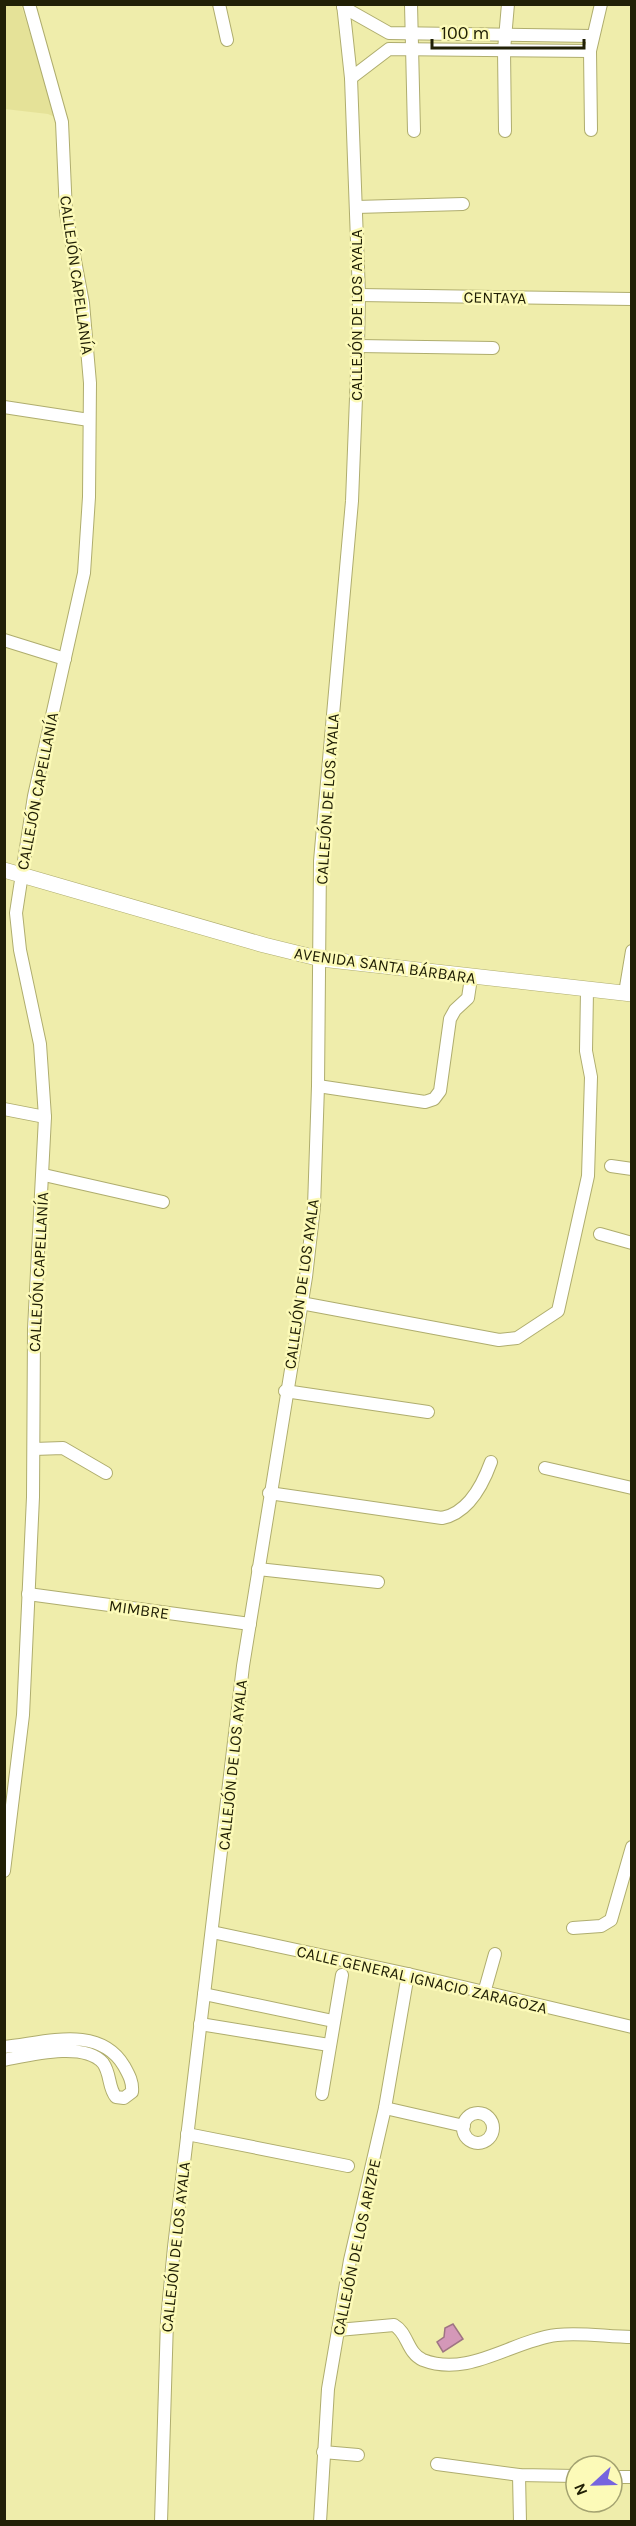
<svg xmlns="http://www.w3.org/2000/svg" width="636" height="2526" font-family="Karla,sans-serif">
  <style>
    .built { fill: #e5e298 }
    .water { fill: #d498b8; stroke: #9e7483; stroke-width: 1.5 }
    .lines { fill: none; stroke-linecap: round; stroke-linejoin: round }
    .minor-casing { stroke: #afad6e; stroke-width: 14 }
    .tertiary-casing { stroke: #afad6e; stroke-width: 16 }
    .minor { stroke: #fff; stroke-width: 12 }
    .tertiary { stroke: #fff; stroke-width: 15 }
    .labels { text-anchor: middle; stroke-width: 5; stroke-linejoin: round; paint-order: stroke }
    .street-label { font-size: 16px; fill: #212006; stroke: #fcfab8 }
  </style>
  <rect width="100%" height="100%" fill="#efedab"/>
  <!-- built -->
  <path class="built" d="M5 5H21L57 118 48 114 5 109Z"/>
  <!-- water -->
  <path class="water" d="M453 2324 463 2339 443 2352 437 2342 444 2337 445 2328Z"/>
  <g class="lines">
    <!-- minor casing -->
    <g class="minor-casing">
      <g id="minor">
        <path d="M219 4 227 40"/>
        <path d="M411 4 414 131"/>
        <path d="M343 7 389 33 592 36"/>
        <path d="M351 78 389 49 590 51"/>
        <path d="M591 130 590 51 601 4"/>
        <path d="M505 131 504 50 508 4"/>
        <path d="M356 207 463 204"/>
        <path d="M359 295 632 299"/>
        <path d="M358 346 493 348"/>
        <path d="M4 407 89 420"/>
        <path d="M4 640 65 659"/>
        <path d="M625 993 632 951"/>
        <path d="M318 1086 425 1102 434 1099 440 1091 450 1019 455 1010 468 998 471 978"/>
        <path d="M4 1109 45 1117"/>
        <path d="M611 1166 632 1169"/>
        <path d="M44 1175 163 1202"/>
        <path d="M600 1234 632 1243"/>
        <path d="M301 1303 499 1340 517 1338 558 1311 588 1176 591 1077 586 1051 587 991"/>
        <path d="M285 1391 428 1412"/>
        <path d="M34 1449 63 1448 106 1473"/>
        <path d="M545 1468 632 1488"/>
        <path d="M269 1493 442 1518C469 1513 483 1484 491 1462"/>
        <path d="M258 1569 378 1582"/>
        <path d="M28 1594 250 1624"/>
        <path d="M4 1871 23 1715 33 1497 34 1329 45 1117 40 1044 20 950 16 913 34 796 84 573 89 497 90 383 83 303 66 213 62 122 29 4"/>
        <path d="M573 1928 601 1926 611 1920 632 1847"/>
        <path d="M212 1932 408 1974 632 2027"/>
        <path d="M484 1993 495 1954"/>
        <path d="M204 1994 333 2021"/>
        <path d="M200 2024 329 2045"/>
        <path d="M4 2047C45 2043 99 2024 124 2066 129 2075 133 2082 132 2092L124 2098 116 2097C108 2088 111 2074 103 2063 84 2041 30 2055 4 2060"/>
        <path d="M322 2094 342 1975"/>
        <path d="M385 2108 464 2126"/>
        <circle cx="478" cy="2128" r="15"/>
        <path d="M187 2134 348 2166"/>
        <path d="M338 2330 394 2325C408 2333 407 2353 423 2360 469 2378 513 2340 557 2335 581 2332 608 2337 632 2337"/>
        <path d="M323 2452 358 2455"/>
        <path d="M437 2464 519 2475 576 2476"/>
        <path d="M519 2475 520 2522"/>
        <path d="M612 2477H632"/>
        <path d="M161 2522 167 2320 174 2247 243 1666 306 1277 314 1207 318 1086 320 861 352 501 358 346 359 295 351 78 343 4"/>
        <path d="M320 2522 328 2389 350 2260 385 2108 408 1974"/>
      </g>
    </g>
    <!-- tertiary casing -->
    <g class="tertiary-casing">
      <path id="tertiary" d="M4 870 264 945 321 959 632 994"/>
    </g>
    <!-- minor -->
    <use href="#minor" class="minor"/>
    <!-- tertiary -->
    <use href="#tertiary" class="tertiary"/>
  </g>
  <g class="labels">
    <!-- street labels -->
    <g class="street-label">
      <text transform="translate(77 275) rotate(82)" y="6">CALLEJÓN CAPELLANÍA</text>
      <text transform="translate(495 297) rotate(1)" y="6">CENTAYA</text>
      <text transform="translate(356 315) rotate(-90)" y="6">CALLEJÓN DE LOS AYALA</text>
      <text transform="translate(37 791) rotate(-79)" y="6">CALLEJÓN CAPELLANÍA</text>
      <text transform="translate(327 799) rotate(-86)" y="6">CALLEJÓN DE LOS AYALA</text>
      <text transform="translate(385 965) rotate(8)" y="6">AVENIDA SANTA BÁRBARA</text>
      <text transform="translate(38 1272) rotate(-87)" y="6">CALLEJÓN CAPELLANÍA</text>
      <text transform="translate(301 1284) rotate(-82)" y="6">CALLEJÓN DE LOS AYALA</text>
      <text transform="translate(139 1609) rotate(8)" y="6">MIMBRE</text>
      <text transform="translate(232 1765) rotate(-84)" y="6">CALLEJÓN DE LOS AYALA</text>
      <text transform="translate(422 1979) rotate(13)" y="6">CALLE GENERAL IGNACIO ZARAGOZA</text>
      <text transform="translate(175 2247) rotate(-84)" y="6">CALLEJÓN DE LOS AYALA</text>
      <text transform="translate(356 2247) rotate(-78)" y="6">CALLEJÓN DE LOS ARIZPE</text>
    </g>
  </g>
  <!-- border -->
  <rect width="636" height="2526" fill="none" stroke="#212006" stroke-width="12"/>
  <!-- north arrow -->
  <g transform="translate(594 2484) rotate(248)"><circle r="28" fill="#fcfab8" stroke="#a4a371" stroke-width="1.5"/>
  <path d="M0-4.5L10 22L0 15L-10 22Z" fill="#7664df"/>
  <text y="-9" font-size="16" font-weight="bold" text-anchor="middle" fill="#212006">N</text>
  </g>
  <!-- scale -->
  <path d="M432 39v9h152v-9" fill="none" stroke="#212006" stroke-width="3"/>
  <text x="441" y="39" font-size="18" fill="#212006" stroke="#fcfab8" stroke-width="4.5" paint-order="stroke">100 m</text>
</svg>
